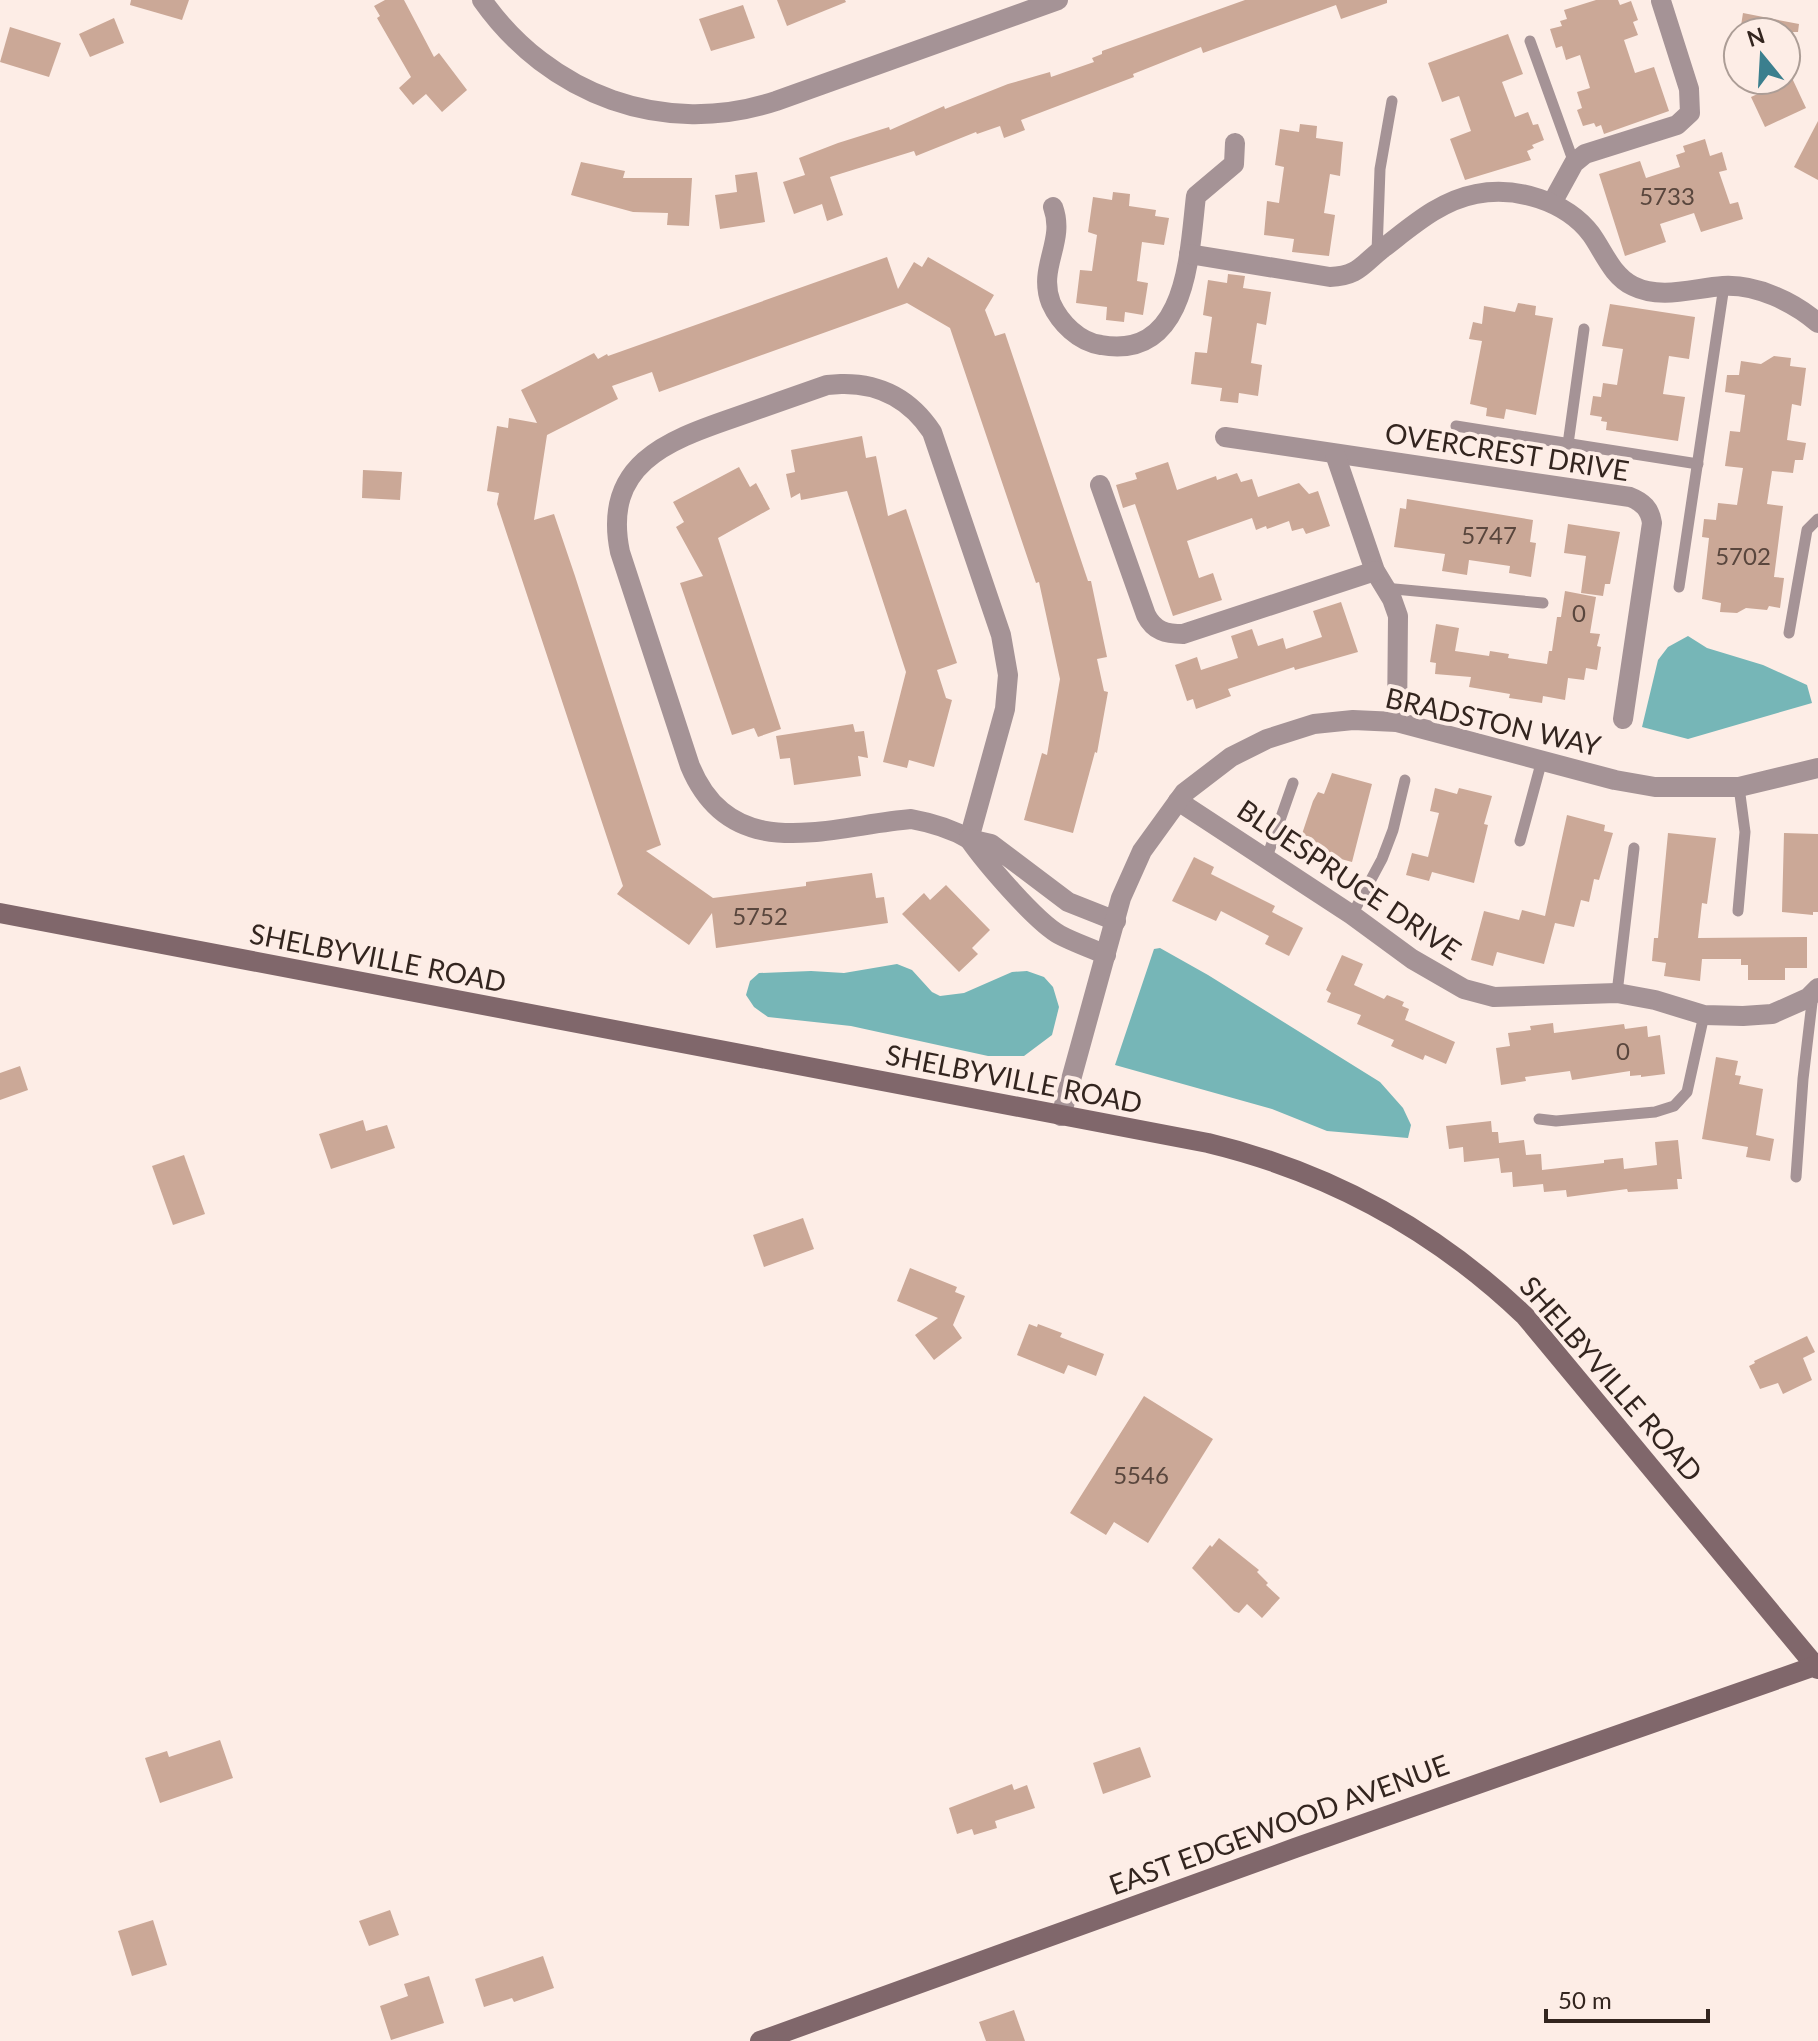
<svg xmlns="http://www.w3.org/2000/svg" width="1818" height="2041" font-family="Lato,sans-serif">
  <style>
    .water { fill: #76b6b7 }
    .building { fill: #cba897 }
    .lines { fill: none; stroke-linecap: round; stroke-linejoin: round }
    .service { stroke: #a59396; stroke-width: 11 }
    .minor { stroke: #a59396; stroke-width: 20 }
    .secondary { stroke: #80676b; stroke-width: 20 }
    .labels { text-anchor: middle; stroke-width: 8; stroke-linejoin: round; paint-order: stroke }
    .number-label { font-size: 24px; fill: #59463d }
    .street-label { font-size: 28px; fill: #33251f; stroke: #fdede6 }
  </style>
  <rect width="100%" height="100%" fill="#fdede6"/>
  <!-- water -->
  <g class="water">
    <path d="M1688 636 1707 648 1763 665 1807 685 1812 703 1688 739 1642 727 1658 660 1668 647Z"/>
    <path d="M1160 948 1208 975 1380 1082 1403 1108 1411 1125 1408 1138 1327 1131 1272 1109 1115 1065 1154 949Z"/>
    <path d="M897 964 912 970 932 992 940 996 964 993 1012 972 1027 971 1044 977 1053 987 1059 1007 1052 1035 1024 1056H988L851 1026 768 1017 754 1007 746 995 750 981 759 973 811 971 844 973Z"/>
  </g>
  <!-- building -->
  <g class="building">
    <path d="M131 0H189L182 20 130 5Z"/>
    <path d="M385 0H404L434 57 439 53 467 90 442 112 426 94 413 105 399 88 411 77 377 18 380 16 374 6Z"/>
    <path d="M777 0H845L846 2 787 26Z"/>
    <path d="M1245 0H1387V3L1341 19 1336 5 1203 53 1201 47 1133 74 1134 77 1021 120 1025 130 1004 138 1000 126 977 134 976 132 916 156 914 151 830 177 843 215 827 221 822 204 794 214 783 182 805 175 799 158 838 143 889 127 890 130 944 106 945 109 1008 84 1050 72 1051 77 1094 62 1092 58 1102 54V51Z"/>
    <path d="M1596 0H1618L1620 5 1631 1 1638 20 1633 22 1638 35 1624 40 1635 73 1654 67 1669 111 1604 134 1601 125 1596 127 1594 123 1583 126 1577 110 1582 108 1577 92 1590 88 1580 55 1566 60 1562 46 1556 48 1550 29 1562 26 1560 21 1567 19 1564 10Z"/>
    <path d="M743 5 755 38 711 51 699 19Z"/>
    <path d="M1743 13 1799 24 1798 32H1740Z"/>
    <path d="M114 18 124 43 90 57 79 34Z"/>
    <path d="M10 27 61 43 49 77 0 62Z"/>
    <path d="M1508 34 1523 74 1502 82 1515 117 1528 112 1533 125 1538 124 1544 140 1532 145 1534 148 1527 151 1531 160 1465 180 1450 139 1471 131 1459 96 1442 102 1428 63Z"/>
    <path d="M1792 78 1806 108 1765 127 1751 97Z"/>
    <path d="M1818 121V180L1794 167Z"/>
    <path d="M1300 124 1317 126 1316 138 1343 142 1340 176 1330 174 1324 213 1335 215 1329 256 1292 252 1294 239 1264 235 1267 201 1279 203 1284 167 1275 165 1280 129 1299 132Z"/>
    <path d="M1705 139 1710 156 1722 152 1727 170 1719 172 1730 204 1738 202 1743 219 1701 232 1694 213 1660 224 1666 242 1625 256 1599 174 1640 161 1646 178 1680 167 1676 155 1685 152 1683 146Z"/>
    <path d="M581 162 625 171 623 178H692L689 226 667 225 668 213 633 212 571 195Z"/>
    <path d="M757 172 765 222 720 229 715 195 737 192 735 175Z"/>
    <path d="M1113 192 1130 194 1129 206 1156 210 1155 216 1169 218 1164 245 1142 242 1137 281 1148 283 1143 315 1125 312 1124 322 1106 320 1107 307 1076 303 1080 270 1092 271 1097 235 1088 232 1093 197 1112 200Z"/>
    <path d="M887 257 898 289 914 262 922 267 928 257 994 295 985 310 995 336 1005 333 1088 581H1091L1107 657 1097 659 1104 691 1108 692 1097 753 1095 752 1073 833 1024 820 1042 753 1047 755 1060 679 1039 582 1036 583 950 328 907 303 659 392 652 372 612 386 618 399 547 435 534 520 554 514 575 576 661 845 646 851 713 898 806 886V882L872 873 876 898 884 897 888 923 716 948 712 913 689 945 617 894 623 886 497 504 499 493 487 491 497 426 508 428 509 418 537 423 521 390 594 353 598 359 607 354 608 356Z"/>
    <path d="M1228 274 1245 276 1243 288 1271 292 1266 325 1257 323 1251 363 1262 365 1258 396 1239 393 1238 403 1220 401 1222 388 1191 384 1195 352 1207 353 1212 317 1203 315 1208 280 1227 283Z"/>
    <path d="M1518 303 1536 306 1535 315 1553 318 1536 415 1506 409 1504 419 1486 416 1487 408 1470 404 1482 341 1469 339 1473 322 1482 324 1484 306 1515 312Z"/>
    <path d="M1610 304 1695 317 1689 359 1669 356 1663 394 1685 397 1678 441 1606 430 1607 422 1601 421 1602 417 1590 415 1593 396 1601 397 1603 383 1617 385 1623 349 1602 346Z"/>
    <path d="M1774 356 1791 358 1790 366 1806 368 1801 406 1792 404 1787 440 1806 443 1803 460H1795L1793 473 1772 471 1767 504 1783 506 1774 577 1784 578 1780 608 1769 606 1767 610 1746 608 1737 613 1720 612 1721 603 1702 599 1709 538 1702 537 1704 519 1716 520 1718 503 1737 505 1743 468 1725 466 1730 431 1740 432 1745 395 1725 392 1727 375H1739L1741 361 1761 364Z"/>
    <path d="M862 436 866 458 876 456 888 516 906 509 957 663 937 670 946 698 952 700 934 767 909 760 907 768 883 762 906 672 847 491 801 500 800 493 791 498 786 474 795 472 791 450Z"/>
    <path d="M1168 462 1177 490 1216 476 1217 480 1237 473 1241 482 1252 479 1258 497 1299 483 1309 494 1318 491 1330 526 1306 534 1303 528 1292 531 1289 521 1267 529 1266 526 1256 530 1252 518 1187 541 1199 578 1213 573 1222 600 1173 616 1135 504 1123 508 1116 485 1137 479 1135 473Z"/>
    <path d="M739 467 750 487 756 483 770 509 718 538 781 729 758 737 754 728 732 735 680 583 703 576 676 527 684 522 673 502Z"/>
    <path d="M363 470 402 472 400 500 362 498Z"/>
    <path d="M1407 499 1533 520 1530 542 1536 543 1531 577 1509 573 1510 566 1469 560 1467 575 1442 571 1445 554 1394 547 1400 508 1406 509Z"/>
    <path d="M1568 524 1620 532 1610 584H1605L1603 596 1581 593 1586 556 1564 553Z"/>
    <path d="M1565 591 1596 597 1590 633 1600 634 1597 646 1601 647 1597 670 1586 668 1584 680 1568 678 1565 700 1543 696 1542 703 1509 698 1510 694 1469 687 1471 677 1435 674 1436 663 1430 662 1436 624 1459 628 1455 651 1489 656 1490 651 1509 654 1508 658 1547 664 1549 651H1552L1557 617H1561Z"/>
    <path d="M1341 602 1358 652 1295 670 1294 667 1228 689 1231 696 1196 709 1193 699 1187 701 1175 665 1197 657 1201 670 1238 658 1231 636 1252 629 1258 646 1283 638 1286 649 1322 637 1313 611Z"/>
    <path d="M853 724 855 732 864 731 868 758 858 756 861 776 794 785 790 758 780 759 776 736Z"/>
    <path d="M1332 773 1372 784 1352 862 1330 856 1328 862 1296 852 1313 801 1318 792 1324 794Z"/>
    <path d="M1435 788 1457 794 1459 788 1492 796 1484 824 1488 825 1474 883 1432 872 1429 881 1406 875 1412 853 1428 857 1439 813 1430 811Z"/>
    <path d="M1567 815 1605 825 1604 831 1613 833 1599 880 1594 879 1589 902 1581 900 1574 927 1555 923 1544 964 1497 952 1493 966 1471 960 1484 911 1519 920 1522 910 1545 916Z"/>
    <path d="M1668 833 1716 838 1707 904 1702 903 1698 938 1807 937V968H1785V980H1748V965H1741V959H1702L1700 981 1664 976 1666 963 1652 961 1654 938H1658Z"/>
    <path d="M1784 833 1818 834V912H1813V915L1782 912Z"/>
    <path d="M1194 857 1214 867 1211 874 1275 906 1272 912 1303 928 1289 956 1265 944 1269 936 1221 911 1216 921 1172 901Z"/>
    <path d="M946 885 990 930 972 948 978 954 959 972 902 914 924 893 930 900Z"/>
    <path d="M1342 955 1363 964 1354 985 1384 999 1387 995 1404 1002 1402 1006 1409 1009 1405 1020 1455 1042 1446 1064 1425 1055 1423 1060 1391 1046 1394 1040 1357 1024 1361 1015 1327 1002 1331 993 1326 990Z"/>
    <path d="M1553 1023 1554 1033 1624 1024 1625 1029 1647 1026 1648 1037 1660 1035 1665 1074 1641 1077V1075L1630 1076V1071L1572 1080 1570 1071 1525 1077 1526 1081 1501 1085 1496 1048 1510 1046 1508 1033 1531 1030 1530 1026Z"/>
    <path d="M1716 1057 1738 1061 1735 1075 1741 1076 1739 1084 1763 1089 1756 1135 1774 1139 1770 1161 1746 1157 1748 1147 1702 1139Z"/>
    <path d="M20 1066 28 1090 0 1100V1073Z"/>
    <path d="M363 1120 366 1131 387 1125 395 1148 331 1169 319 1134Z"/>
    <path d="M1491 1121 1492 1132H1498L1499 1143 1524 1140 1526 1155 1541 1154 1542 1170 1604 1163V1160L1623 1158 1624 1169 1657 1165 1655 1142 1678 1140 1682 1179H1677L1678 1189 1628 1192 1627 1189 1567 1197 1566 1190 1544 1192 1543 1184 1513 1187 1512 1172 1501 1173 1499 1158 1464 1162 1463 1147 1449 1149 1446 1126Z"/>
    <path d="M184 1155 205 1214 173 1225 152 1166Z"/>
    <path d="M803 1218 814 1249 764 1267 753 1235Z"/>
    <path d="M910 1268 957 1287 955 1292 965 1296 953 1325 962 1338 934 1360 915 1335 938 1318 897 1301Z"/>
    <path d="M1029 1324 1037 1327 1038 1324 1062 1333 1060 1337 1104 1354 1096 1376 1068 1365 1064 1374 1017 1355Z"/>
    <path d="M1807 1336 1815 1352 1803 1358 1812 1380 1783 1394 1778 1383 1760 1389 1749 1366 1755 1363 1754 1361Z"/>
    <path d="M1144 1396 1213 1439 1148 1543 1114 1522 1106 1535 1070 1513Z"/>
    <path d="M1219 1538 1259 1570 1257 1572 1268 1583 1266 1585 1280 1598 1262 1618 1247 1604 1239 1613 1234 1611 1192 1568 1210 1545 1212 1547Z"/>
    <path d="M220 1740 233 1778 160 1803 145 1758 167 1751 169 1757Z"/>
    <path d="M1140 1747 1151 1777 1103 1794 1093 1763Z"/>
    <path d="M1012 1784 1014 1790 1027 1785 1035 1808 995 1821 997 1828 974 1835 972 1829 957 1834 949 1808Z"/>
    <path d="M390 1910 399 1935 369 1946 359 1921Z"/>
    <path d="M153 1920 167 1965 132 1976 118 1931Z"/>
    <path d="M543 1956 554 1988 514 2002 512 1998 484 2007 475 1979Z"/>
    <path d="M429 1976 444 2023 391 2040 380 2006 408 1996 404 1984Z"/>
    <path d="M1014 2010 1025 2041H986L979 2022Z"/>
  </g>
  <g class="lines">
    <!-- service -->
    <g class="service">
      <path d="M1530 41 1574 163"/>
      <path d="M1377 252 1380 169 1392 101"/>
      <path d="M1456 426 1698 464"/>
      <path d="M1568 444 1584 329"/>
      <path d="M1679 587 1724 286"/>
      <path d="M1384 588 1543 603"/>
      <path d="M1789 633 1807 530 1818 519"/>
      <path d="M1520 841 1542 760"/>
      <path d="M1266 860 1293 783"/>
      <path d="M1738 911 1745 832 1739 787"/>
      <path d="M1352 915 1382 859 1393 830 1405 780"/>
      <path d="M1617 993 1634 848"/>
      <path d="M1539 1119 1556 1121 1655 1112 1674 1106 1687 1092 1704 1015"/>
      <path d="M1796 1177 1803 1079 1813 994"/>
    </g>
    <!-- minor -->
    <g class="minor">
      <path d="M482 0C549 95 664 138 776 101L1058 0"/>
      <path d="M1552 203 1574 163 1585 154 1677 125 1690 113 1689 89 1661 1"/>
      <path d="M1053 207C1066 242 1037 267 1051 303 1060 323 1079 342 1101 345 1188 360 1189 254 1196 196L1234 164 1235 143"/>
      <path d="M1189 254 1330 277C1358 276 1362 265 1382 249 1411 227 1439 201 1476 194 1516 186 1566 201 1591 234 1604 252 1612 276 1633 286 1661 300 1694 288 1723 286 1756 284 1794 302 1818 323"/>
      <path d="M841 384C880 383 910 399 932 432L1001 635 1008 675 1005 709 969 839C950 828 933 823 911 819 829 826 732 867 690 766L620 552C602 465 666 441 733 418 764 407 796 396 827 385Z"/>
      <path d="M1225 437 1630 497C1643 502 1650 509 1652 523L1623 719"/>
      <path d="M1335 454 1375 571 1392 599 1398 616 1397 722"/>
      <path d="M1100 485 1146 615C1154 631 1166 634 1183 634L1375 571"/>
      <path d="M1178 801 1352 915 1412 959 1464 989 1494 997 1617 993 1655 1000 1704 1015 1743 1016 1772 1014 1808 998 1818 988"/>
      <path d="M1106 955C1091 948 1075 943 1060 935 1036 922 985 862 969 839L991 844 1068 902 1116 921"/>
      <path d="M1061 1116 1121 898 1142 851 1184 793 1231 757 1267 739 1314 724 1353 720 1397 722 1615 780 1655 787H1739L1818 768"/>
    </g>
    <!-- secondary -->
    <g class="secondary">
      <path d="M0 913 1208 1143C1329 1172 1435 1230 1525 1316L1818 1669"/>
      <path d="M760 2041 1295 1848 1818 1665"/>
    </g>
  </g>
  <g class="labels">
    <!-- number labels -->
    <g class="number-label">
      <text x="1667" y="205">5733</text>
      <text x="1489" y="544">5747</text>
      <text x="1743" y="565">5702</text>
      <text x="1579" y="622">0</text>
      <text x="760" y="925">5752</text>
      <text x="1623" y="1060">0</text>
      <text x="1141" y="1484">5546</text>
    </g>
    <!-- street labels -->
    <g class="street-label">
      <text transform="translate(1507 452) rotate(9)" y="10">OVERCREST DRIVE</text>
      <text transform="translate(1493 722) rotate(13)" y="10">BRADSTON WAY</text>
      <text transform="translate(1349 880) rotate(34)" y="10">BLUESPRUCE DRIVE</text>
      <text transform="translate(378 958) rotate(11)" y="10">SHELBYVILLE ROAD</text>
      <text transform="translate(1014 1079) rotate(11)" y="10">SHELBYVILLE ROAD</text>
      <text transform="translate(1611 1379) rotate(49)" y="10">SHELBYVILLE ROAD</text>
      <text transform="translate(1279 1825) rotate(-20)" y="10">EAST EDGEWOOD AVENUE</text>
    </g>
  </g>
  <!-- north arrow -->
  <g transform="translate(1762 56) rotate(342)"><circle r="38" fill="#fdede6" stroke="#ac9d96" stroke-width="2"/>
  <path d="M0-6L14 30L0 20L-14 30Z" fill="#3b7f8e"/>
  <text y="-12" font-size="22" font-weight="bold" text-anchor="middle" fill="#33251f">N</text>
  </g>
  <!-- scale -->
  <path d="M1546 2009v12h162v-12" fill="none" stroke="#33251f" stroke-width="4"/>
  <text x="1558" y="2009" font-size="24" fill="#33251f" stroke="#fdede6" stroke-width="6" paint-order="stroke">50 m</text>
</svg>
